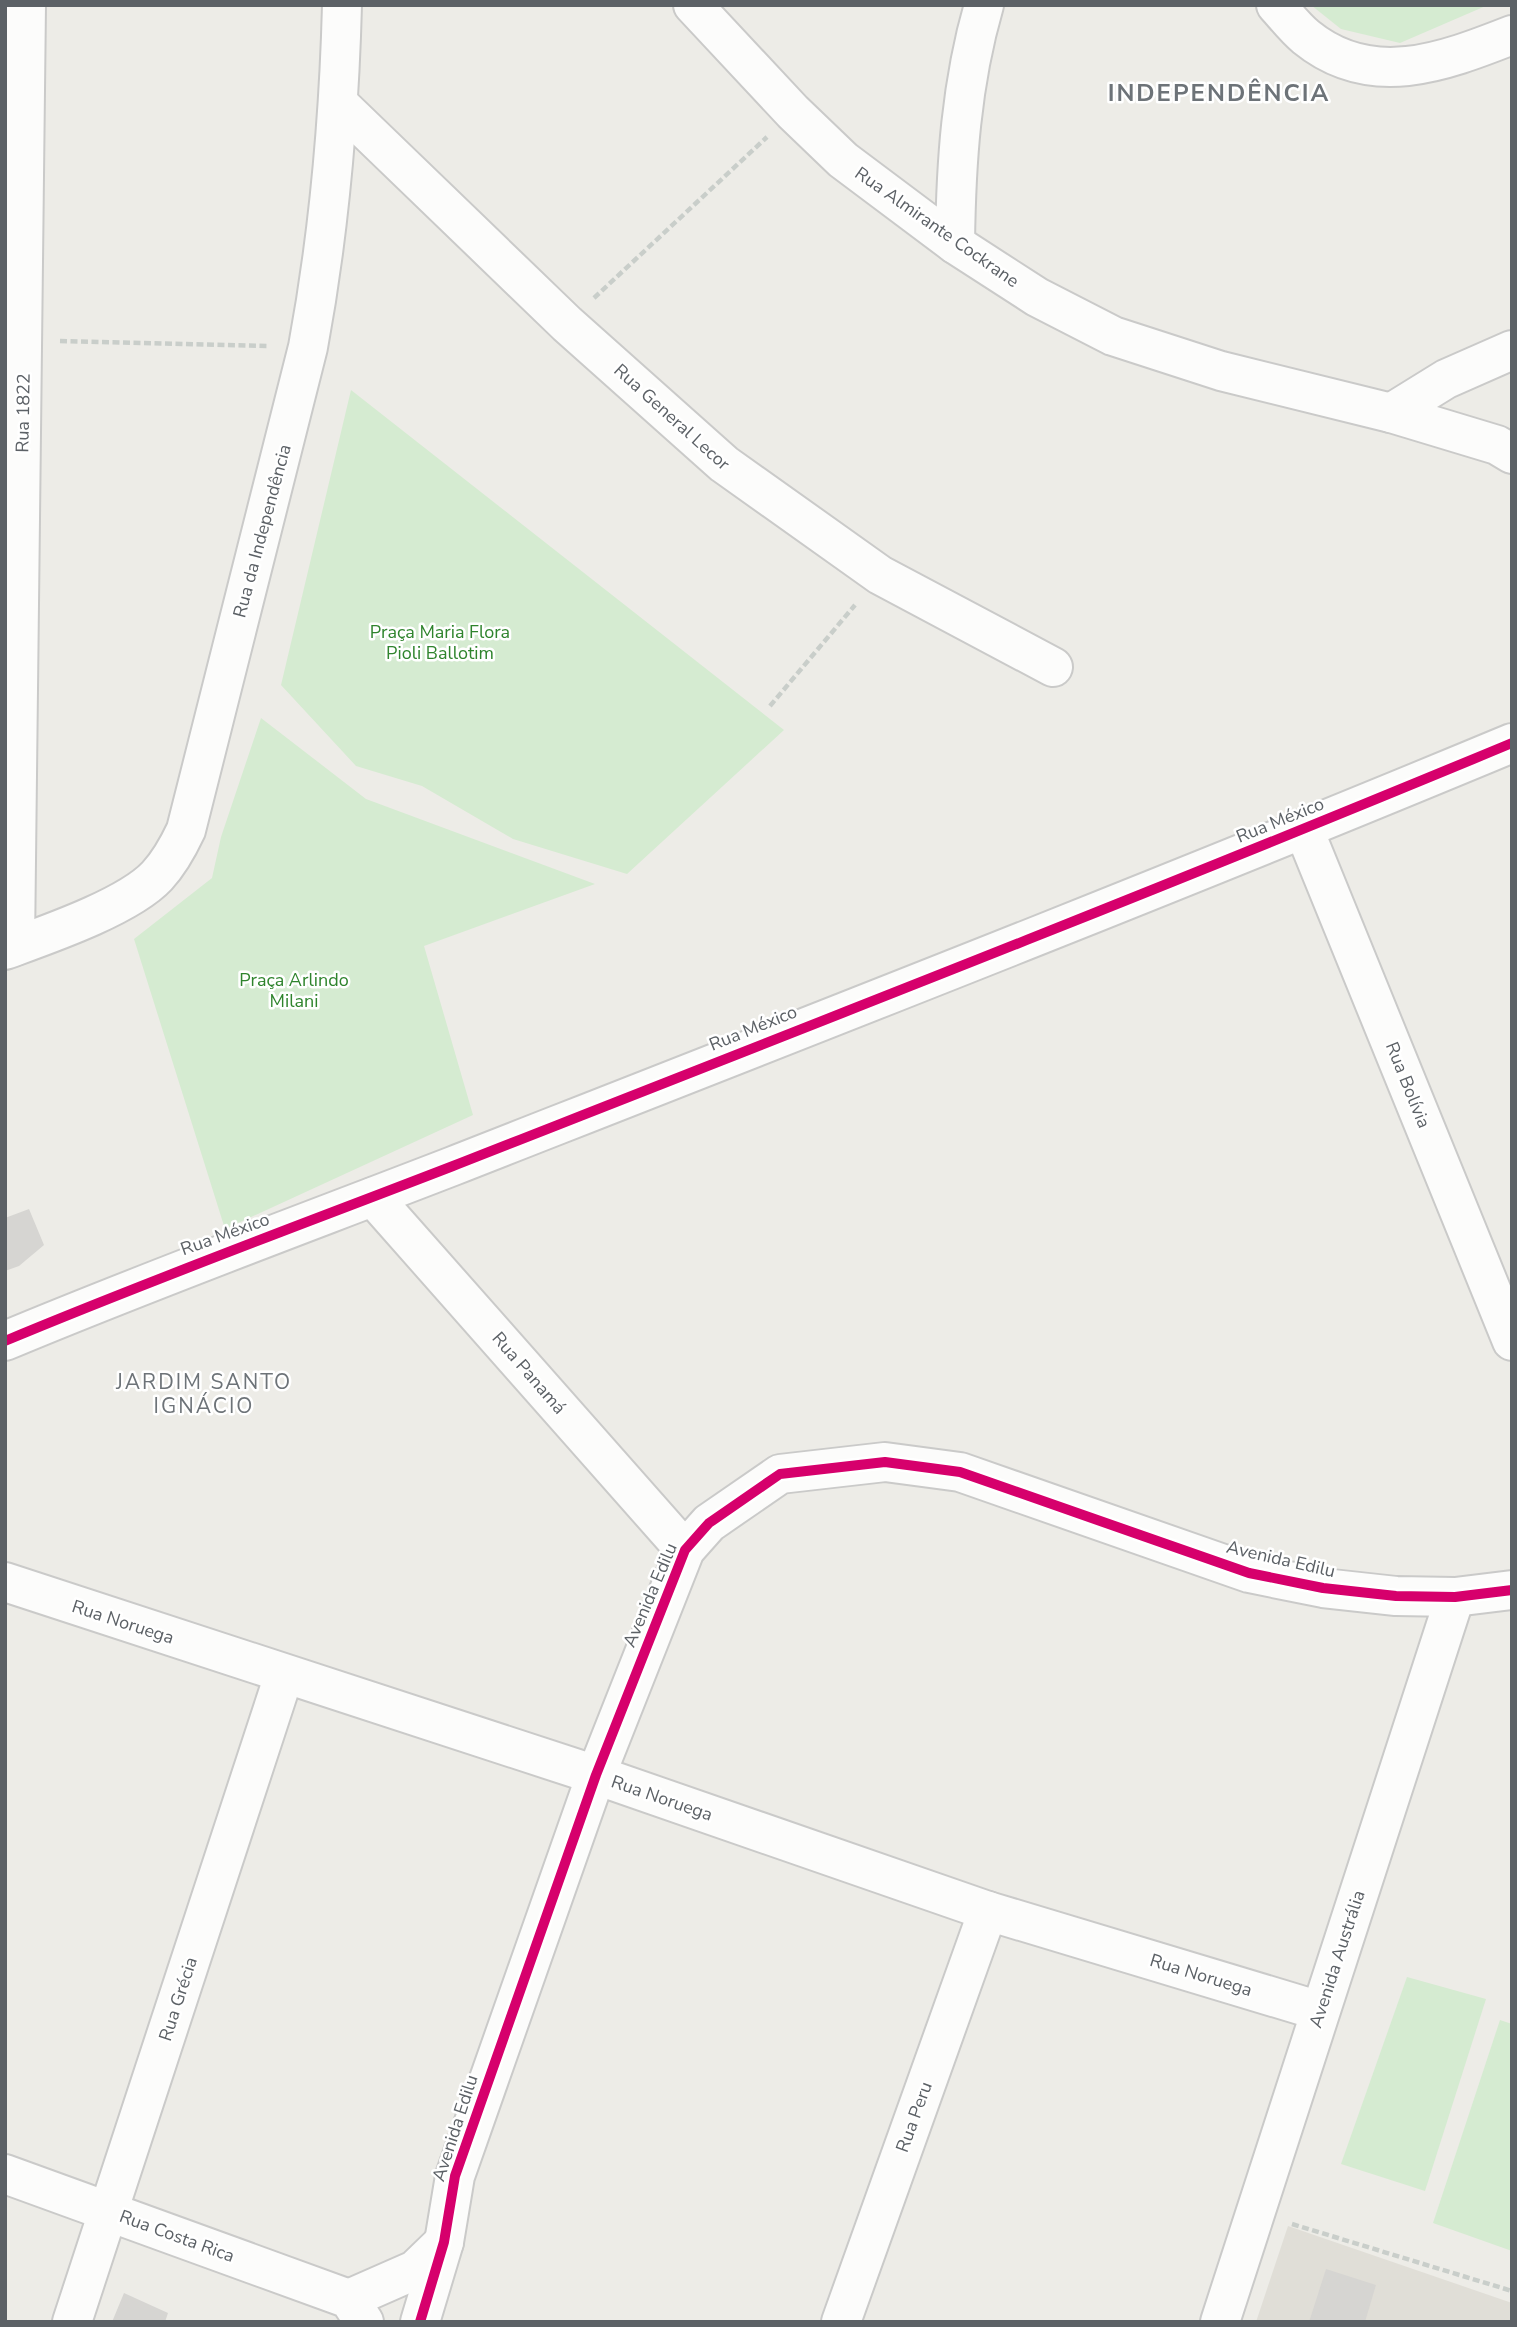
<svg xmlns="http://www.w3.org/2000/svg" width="1517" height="2327" font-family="'Nunito Sans',sans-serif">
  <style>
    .education { fill: #e0ded7 }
    .green { fill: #d5ebd1 }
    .building { fill: #d6d5d2 }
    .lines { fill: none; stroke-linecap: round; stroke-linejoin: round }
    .minor-casing { stroke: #cacac9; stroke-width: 42 }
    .path { stroke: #c9ceca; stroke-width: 4.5; stroke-dasharray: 7 3.5; stroke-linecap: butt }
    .minor { stroke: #fcfcfb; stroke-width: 38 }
    .cycleway-casing { stroke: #fff; stroke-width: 15 }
    .cycleway { stroke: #d6006c; stroke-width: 10 }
    .labels { text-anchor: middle; stroke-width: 5; stroke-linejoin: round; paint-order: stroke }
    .street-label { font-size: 18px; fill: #5c6166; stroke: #fff }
    .park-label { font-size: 18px; fill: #2f842d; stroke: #fff }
    .quarter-label { font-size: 21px; letter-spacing: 2px; fill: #6d7378; stroke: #fff }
    .district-label { font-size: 24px; font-weight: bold; letter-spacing: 2px; fill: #6d7378; stroke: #fff }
  </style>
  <rect width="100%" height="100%" fill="#edece7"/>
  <!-- education -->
  <path class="education" d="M1288 2226 1512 2303V2322H1256Z"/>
  <!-- green -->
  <g class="green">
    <path d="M1311 5H1488L1400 43 1341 29Z"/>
    <path d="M351 390 784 730 627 874 513 839 422 786 356 766 281 685Z"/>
    <path d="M261 718 366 799 595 884 424 946 473 1115 225 1229 134 939 212 878 221 837Z"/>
    <path d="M1407 1977 1486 1999 1425 2191 1341 2164Z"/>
    <path d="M1500 2020 1512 2024V2251L1433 2223Z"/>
  </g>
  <!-- building -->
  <g class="building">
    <path d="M29 1209 44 1245 19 1266 5 1271V1218Z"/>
    <path d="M1326 2269 1376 2285 1365 2322H1309Z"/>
    <path d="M124 2293 168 2313 165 2322H112Z"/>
  </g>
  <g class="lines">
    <!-- minor casing -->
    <g class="minor-casing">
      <g id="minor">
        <path d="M693 5 793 112 843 160 955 244 1037 297 1113 336 1221 371 1391 413 1497 445 1512 454"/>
        <path d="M1276 5C1286 16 1295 28 1306 37 1371 90 1443 62 1512 35"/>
        <path d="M339 104 567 324 724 464 880 575 1053 667"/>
        <path d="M955 244C956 163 961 84 984 5"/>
        <path d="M1391 413 1446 379 1512 350"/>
        <path d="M1304 830 1512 1341"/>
        <path d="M15 946 26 5"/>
        <path d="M5 950C46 935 128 907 157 876 170 862 178 847 186 830L308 347C329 234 339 120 342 5"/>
        <path d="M373 1197 685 1550"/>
        <path d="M5 1341C153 1279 303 1224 453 1166 807 1027 1161 889 1512 743"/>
        <path d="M5 1582 596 1775 988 1911 1320 2011"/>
        <path d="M5 2174 349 2299 364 2322"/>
        <path d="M349 2299 415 2270 444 2242"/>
        <path d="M72 2322 284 1675"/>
        <path d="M420 2322 444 2242 455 2176 596 1775 685 1550 709 1523 780 1474 885 1462 960 1472 1249 1573 1323 1588 1396 1596 1455 1597 1512 1590"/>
        <path d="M841 2322 988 1911"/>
        <path d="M1220 2322 1455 1597"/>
      </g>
    </g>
    <!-- path -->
    <g class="path">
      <path d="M594 298 767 137"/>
      <path d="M60 341 269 346"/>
      <path d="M770 706 855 605"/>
      <path d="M1292 2224 1512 2291"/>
    </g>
    <!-- minor -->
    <use href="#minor" class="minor"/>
    <!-- cycleway casing -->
    <g class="cycleway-casing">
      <g id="cycleway">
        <path d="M5 1341C153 1279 303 1224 453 1166 807 1027 1161 889 1512 743"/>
        <path d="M420 2322 444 2242 455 2176 596 1775 685 1550 709 1523 780 1474 885 1462 960 1472 1249 1573 1323 1588 1396 1596 1455 1597 1512 1590"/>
      </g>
    </g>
    <!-- cycleway -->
    <use href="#cycleway" class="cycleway"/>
  </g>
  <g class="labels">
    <!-- street labels -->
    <g class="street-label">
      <text transform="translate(937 227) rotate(35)" y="6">Rua Almirante Cockrane</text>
      <text transform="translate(23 413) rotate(-89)" y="6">Rua 1822</text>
      <text transform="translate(672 417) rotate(42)" y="6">Rua General Lecor</text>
      <text transform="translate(262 531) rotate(-75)" y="6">Rua da Independência</text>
      <text transform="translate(1280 820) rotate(-22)" y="6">Rua México</text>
      <text transform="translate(753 1028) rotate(-22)" y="6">Rua México</text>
      <text transform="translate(1408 1085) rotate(68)" y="6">Rua Bolívia</text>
      <text transform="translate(225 1234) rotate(-20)" y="6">Rua México</text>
      <text transform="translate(529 1373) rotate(49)" y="6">Rua Panamá</text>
      <text transform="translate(1281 1559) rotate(13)" y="6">Avenida Edilu</text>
      <text transform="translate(650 1595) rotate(-67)" y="6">Avenida Edilu</text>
      <text transform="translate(123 1622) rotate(18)" y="6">Rua Noruega</text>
      <text transform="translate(662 1798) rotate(19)" y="6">Rua Noruega</text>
      <text transform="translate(1337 1959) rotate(-72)" y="6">Avenida Austrália</text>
      <text transform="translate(1201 1975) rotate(17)" y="6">Rua Noruega</text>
      <text transform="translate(178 1999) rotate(-72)" y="6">Rua Grécia</text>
      <text transform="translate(914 2117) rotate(-70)" y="6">Rua Peru</text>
      <text transform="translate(455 2128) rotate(-72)" y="6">Avenida Edilu</text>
      <text transform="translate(177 2236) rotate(20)" y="6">Rua Costa Rica</text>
    </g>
    <!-- park labels -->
    <g class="park-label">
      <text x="440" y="638">Praça Maria Flora<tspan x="440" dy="21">Pioli Ballotim</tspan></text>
      <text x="294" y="986">Praça Arlindo<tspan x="294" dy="21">Milani</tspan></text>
    </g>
    <!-- quarter labels -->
    <g class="quarter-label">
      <text x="204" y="1389">JARDIM SANTO<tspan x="204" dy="24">IGNÁCIO</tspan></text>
    </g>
    <!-- district labels -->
    <g class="district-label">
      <text x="1219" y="101">INDEPENDÊNCIA</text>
    </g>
  </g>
  <!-- border -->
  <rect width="1517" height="2327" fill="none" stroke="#5c6166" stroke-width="14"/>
</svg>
